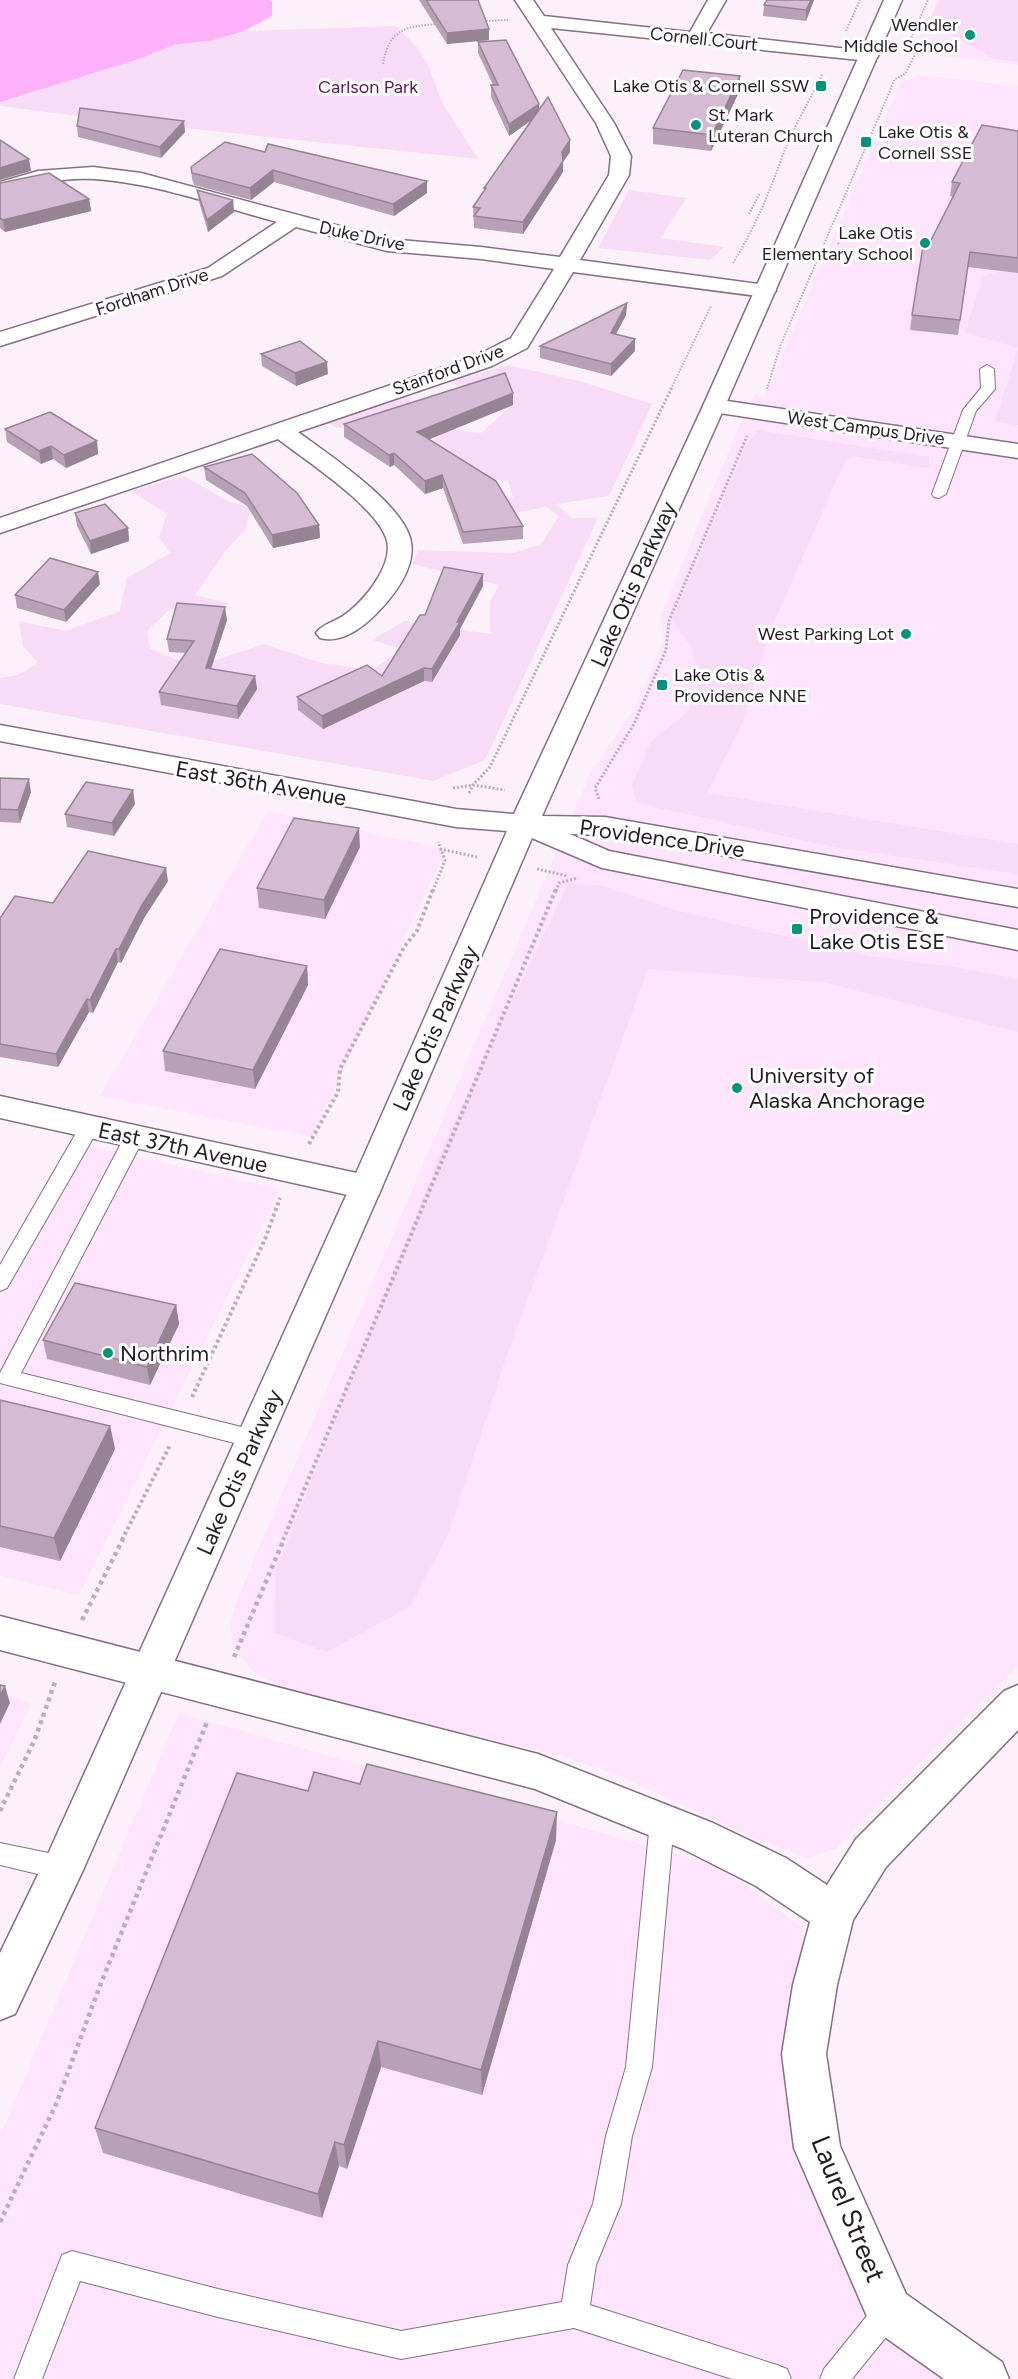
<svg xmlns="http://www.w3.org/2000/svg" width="1018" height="2379" font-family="Figtree,sans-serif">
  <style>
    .built { fill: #fee4fd }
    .green { fill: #f8dbf6 }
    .water { fill: #feb1fb }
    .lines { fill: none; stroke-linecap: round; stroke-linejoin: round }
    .service-casing { stroke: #866e85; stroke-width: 2 }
    .minor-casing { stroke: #866e85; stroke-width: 3 }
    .secondary-casing { stroke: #866e85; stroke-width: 3 }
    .path-far3 { stroke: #baafb9; stroke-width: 2; stroke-dasharray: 1.5 1.5; stroke-linecap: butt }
    .path-far2 { stroke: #baafb9; stroke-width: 3; stroke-dasharray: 2 2; stroke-linecap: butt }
    .path-far1 { stroke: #baafb9; stroke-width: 4; stroke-dasharray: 3 3; stroke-linecap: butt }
    .path { stroke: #baafb9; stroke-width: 4.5; stroke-dasharray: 4 4; stroke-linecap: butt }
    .service { fill: #fff; fill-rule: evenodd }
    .minor { fill: #fff; fill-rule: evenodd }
    .secondary { fill: #fff; fill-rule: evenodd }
    .wall { fill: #b8a1b6 }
    .shaded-wall { fill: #968394 }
    .building { fill: #d6bbd4; stroke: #968394; stroke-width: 1.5 }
    .poi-dot { fill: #06927e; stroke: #fff; stroke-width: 2 }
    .labels { text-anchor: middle; stroke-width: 6; stroke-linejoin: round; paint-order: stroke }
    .far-poi-label { font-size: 18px; fill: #251b24; stroke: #fff; text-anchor: end }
    .far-street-label { font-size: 18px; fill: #251b24; stroke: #fff }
    .far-park-label { font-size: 18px; fill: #561456; stroke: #fff }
    .street-label { font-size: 22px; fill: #251b24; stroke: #fff }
    .poi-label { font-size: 22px; fill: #251b24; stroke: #fff; text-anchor: start }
    .near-street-label { font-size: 27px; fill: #251b24; stroke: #fff }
  </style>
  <rect width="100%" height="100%" fill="#fcf1fb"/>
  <!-- built -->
  <g class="built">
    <path d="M938 0H1018V65L928 54 915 48Z"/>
    <path d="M919 75 1018 86V1666L862 1820 837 1848 807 1858 756 1839 615 1774 565 1757 313 1698 273 1683 256 1673 241 1657 232 1642 230 1627 235 1607 257 1552 591 772 632 712 658 655 663 640 661 615 734 438 754 395 765 396 900 83Z"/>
    <path d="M268 811 446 849 312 1137 100 1096Z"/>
    <path d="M72 1142 280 1189 79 1595 0 1576V1264Z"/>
    <path d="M0 1693 31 1703 0 1767Z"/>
    <path d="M179 1713 721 1867 804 1929 784 2095 844 2253 940 2379H0V2136Z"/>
  </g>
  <!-- green -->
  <g class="green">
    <path d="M939 0H1018V62L994 59 929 22Z"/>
    <path d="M396 26 416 46 427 63 443 104 478 159 108 120 0 106V102L136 60 174 45 214 40 244 31Z"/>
    <path d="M629 190 686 198 661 238 724 247 710 260 598 248Z"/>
    <path d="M1003 271 1018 273V348L965 332 983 276Z"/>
    <path d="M1018 349V425L995 422Z"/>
    <path d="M508 365 583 382 652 404 609 496 556 504 572 518H598L485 760 433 781 0 704V678L18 675 38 663 23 646 19 621 66 631 120 611 127 578 170 553 159 537 167 514 131 491 184 476 226 500 250 508 246 529 226 550 195 595 228 603 224 612 170 609 147 631 150 649 178 660 213 661 264 644 321 663 372 670 402 649 372 640 404 621 490 634V602L499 585 412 564 418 550 513 553 540 545 559 516 546 507 499 516 477 513 513 497 508 481 484 479 413 450 440 437 405 432 382 418 337 428 321 420 409 396 417 427 481 433 506 410 451 382Z"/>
    <path d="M758 430 929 457V468L851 456 842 467 771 630 741 726 707 793 1018 844V874L834 847 637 803 632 785 651 741 688 712 699 681 692 648 672 620 746 446Z"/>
    <path d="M568 884 604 886 675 910 869 956 960 968 1018 979V1032L824 982 648 969 506 1358 449 1532 411 1606 327 1652 274 1633 275 1573 445 1142Z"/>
  </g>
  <!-- water -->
  <path class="water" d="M0 0H269L272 2V16L244 31 214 40 174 45 136 60 0 102Z"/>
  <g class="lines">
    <!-- service casing -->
    <g class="service-casing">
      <g id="service">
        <path d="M987 365 994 369 995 389 976 411 946 494 939 498 934 497 932 494 963 410 981 388 980 369Z"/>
        <path d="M90 1119 97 1121 100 1126 7 1288 0 1291V1265L83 1121Z"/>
        <path d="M135 1129 142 1131 145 1136 21 1373 254 1430 262 1433 265 1439 262 1445 254 1448 0 1383V1373L125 1136 128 1131Z"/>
        <path d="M662 1811 671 1814 674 1822 652 2067 632 2136 621 2204 596 2265 590 2305 777 2365 787 2369 791 2379H732L574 2328 401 2359 218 2317 80 2281 42 2379H14L62 2255 72 2251 218 2289 401 2331 562 2302 568 2265 593 2204 606 2136 626 2067 650 1822 653 1814Z"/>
        <path d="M0 1843 63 1856 72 1860 75 1868 72 1876 63 1880 0 1865Z"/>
        <path d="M889 2297 899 2301 903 2311 899 2321 852 2379H820L824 2369 879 2301Z"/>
      </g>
    </g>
    <!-- minor casing -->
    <g class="minor-casing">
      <g id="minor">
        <path d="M515 0H533L544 16 690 32 708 0H726L707 33 875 52 878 56 875 60 869 61 551 28 614 123 631 156 629 175 580 260 765 285 772 287 776 291 772 295 765 297 573 272 527 348 492 366 298 432C328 454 405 505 411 542 416 568 393 597 376 614 362 628 341 644 320 638L316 633C322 624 334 622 343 616 353 609 361 601 369 591 379 578 391 558 387 541 379 508 305 460 278 439L0 533V518L476 356 511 338 554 269 481 259 387 251 296 227 222 276 0 346V332L208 268 277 222C218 206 156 183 94 179 62 177 31 186 0 194V182L38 171 93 167 141 173 388 239 481 247 560 257 609 175 611 156 596 123Z"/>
        <path d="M714 399 1018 444V458L706 411 703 406 706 401Z"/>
        <path d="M0 1096 366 1175 378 1178 382 1187 378 1196 366 1199 0 1118Z"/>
        <path d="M0 1616 538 1754 713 1823 786 1858 827 1885 856 1839 1004 1691 1018 1685V1730L886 1867 853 1920 837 1985 826 2054 840 2146 906 2294 1002 2362 1009 2379H944L872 2328 794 2148 782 2054 793 1985 810 1922 756 1886 683 1849 535 1789 0 1650Z"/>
      </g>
    </g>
    <!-- secondary casing -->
    <g class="secondary-casing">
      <path id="secondary" d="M884 0H902L725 406 542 816 605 817 1018 889V907L605 835 570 834 609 851 1018 930V950L602 868 532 838 382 1187 84 1868 15 2014 0 2020V1953L48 1854 350 1187 507 831 456 827 0 741V725L456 809 514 814 703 406Z"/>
    </g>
    <!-- path-far3 -->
    <g class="path-far3">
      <path d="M483 21 508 20"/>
      <path d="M846 31 860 0"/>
      <path d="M383 64C389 28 407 26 439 24"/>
      <path d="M749 214 760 193"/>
      <path d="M838 244 845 225"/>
      <path d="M733 263C753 231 767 198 780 163 790 133 808 104 822 75"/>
      <path d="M671 389 711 306"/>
      <path d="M767 389 781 344 895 79 905 74 916 53 908 45 928 0"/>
    </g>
    <!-- path-far2 -->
    <g class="path-far2">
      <path d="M453 788 473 785 505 790"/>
      <path d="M469 793 473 785 490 767 672 387"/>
      <path d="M599 799 595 788 634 724 666 650 669 621 747 436"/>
      <path d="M440 849 477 857"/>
      <path d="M537 869 568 876"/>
      <path d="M433 891 445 860 438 842"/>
      <path d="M556 891 559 883 578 878"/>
    </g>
    <!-- path-far1 -->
    <g class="path-far1">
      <path d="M309 1144 338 1092 340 1069 404 947 417 931 433 889"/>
      <path d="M192 1397 265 1239 280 1198"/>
      <path d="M122 1540 170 1445"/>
      <path d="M283 1540 556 889"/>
    </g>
    <!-- path -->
    <g class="path">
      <path d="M82 1620 123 1539"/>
      <path d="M234 1657 284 1539"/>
      <path d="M0 1811 35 1739 55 1682"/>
      <path d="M0 2222 57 2102 99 1988 207 1722"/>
    </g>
    <!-- service -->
    <use href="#service" class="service"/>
    <!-- minor -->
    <use href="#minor" class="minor"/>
    <!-- secondary -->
    <use href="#secondary" class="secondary"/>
  </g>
  <!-- wall -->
  <g class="wall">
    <path d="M419 0H478L489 40 447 44Z"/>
    <path d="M814 0 806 21 763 16 764 5Z"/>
    <path d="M478 42 539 110 570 140V152L563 162V172L523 234 474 228 473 207 484 191V188L531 120 509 136 491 97V85H493L478 53Z"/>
    <path d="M740 76 739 92 711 151 653 144V128Z"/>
    <path d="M77 126 185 132 161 158 78 137Z"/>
    <path d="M1018 131V273L968 267 958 335 910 330 912 315 931 240 953 197 950 196 952 182Z"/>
    <path d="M265 152 427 181V193L394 216 274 182 251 200 194 185 192 179 191 167Z"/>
    <path d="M0 183 89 199 91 211 5 232 0 228Z"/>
    <path d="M197 190 233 200 234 212 208 232 199 202Z"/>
    <path d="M627 303 626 315 616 334 635 351 611 376 540 358V346Z"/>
    <path d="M261 354 328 374 296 386 262 366Z"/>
    <path d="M513 405 429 439 523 526V539L463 544 443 488 425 494 394 465 390 467 344 437V424Z"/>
    <path d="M5 429 97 441 98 454 66 468 53 459 41 464 7 442Z"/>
    <path d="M204 467 319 525 320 538 273 548 247 506 206 480Z"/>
    <path d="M75 513 128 528 129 541 91 554 77 526Z"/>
    <path d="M483 574V586L460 629V635L432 682 424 681 323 729 298 710 297 697 382 676 425 615Z"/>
    <path d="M100 584 66 622 17 608 15 595Z"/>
    <path d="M227 620 211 669 255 676 257 689 238 719 161 705 159 692 186 653 169 652 167 639Z"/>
    <path d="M0 778 31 792 20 823 0 822Z"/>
    <path d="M135 804 114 836 67 827 65 814Z"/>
    <path d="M360 847 325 919 259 908 257 888Z"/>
    <path d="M168 881 144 918 121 963 118 962 93 1013 89 1012 58 1067 0 1057V918L53 903Z"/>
    <path d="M307 966 308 985 255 1089 165 1071 163 1051Z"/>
    <path d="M176 1305 179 1324 150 1385 47 1359 43 1340Z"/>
    <path d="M0 1400 110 1426 115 1449 60 1561 0 1547Z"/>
    <path d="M308 1791 556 1840 482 2095 381 2067 347 2169 339 2166 322 2218 103 2153 95 2128Z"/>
  </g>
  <!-- shaded-wall -->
  <g class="shaded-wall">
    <path d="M811 0H814L806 21V10Z"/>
    <path d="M489 29V40L447 44V33Z"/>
    <path d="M740 76 739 92 711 151 712 135Z"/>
    <path d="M539 104V115L509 136V124Z"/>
    <path d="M184 121 185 132 161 158 160 147Z"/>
    <path d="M570 140V152L563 162V172L523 234V222L562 152Z"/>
    <path d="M29 159 31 171 0 180V168Z"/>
    <path d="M273 170 274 182 251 200 250 188Z"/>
    <path d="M427 181V193L394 216 393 204Z"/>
    <path d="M89 199 91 211 5 232 3 220Z"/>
    <path d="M233 200 234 212 208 232 207 220Z"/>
    <path d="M627 303 626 315 610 345 611 333Z"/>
    <path d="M635 339V351L611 376V364Z"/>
    <path d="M327 362 328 374 296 386 295 373Z"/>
    <path d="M513 393V405L418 444 417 432Z"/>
    <path d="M97 441 98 454 66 468 64 455Z"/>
    <path d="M51 446 53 459 41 464 39 451Z"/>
    <path d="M394 453V465L390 467 389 455Z"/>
    <path d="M442 475 443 488 425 494V481Z"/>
    <path d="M319 525 320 538 273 548 272 535Z"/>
    <path d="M128 528 129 541 91 554 90 541Z"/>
    <path d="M98 572 100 584 66 622 64 610Z"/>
    <path d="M483 574V586L460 629V635L432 682V669Z"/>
    <path d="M225 607 227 620 207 681 206 668Z"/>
    <path d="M424 668V681L323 729 322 716Z"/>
    <path d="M255 676 257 689 238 719 237 706Z"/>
    <path d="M29 779 31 792 20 823 18 810Z"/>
    <path d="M133 790 135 804 114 836 112 823Z"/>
    <path d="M359 828 360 847 325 919 324 900Z"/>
    <path d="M166 868 168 881 144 918 121 963 119 949 142 905Z"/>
    <path d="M116 949 118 962 93 1013 90 1000Z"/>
    <path d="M307 966 308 985 255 1089 253 1070Z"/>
    <path d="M87 999 89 1012 58 1067 56 1054Z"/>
    <path d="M176 1305 179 1324 150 1385 147 1367Z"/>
    <path d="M110 1426 115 1449 60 1561 54 1538Z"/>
    <path d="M5 1686 10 1703 0 1724V1696Z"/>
    <path d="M557 1812 556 1840 482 2095 481 2070Z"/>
    <path d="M378 2041 381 2067 347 2169 344 2145Z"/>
    <path d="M335 2142 339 2166 322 2218 318 2194Z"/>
  </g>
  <!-- building -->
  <g class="building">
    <path d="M426 0H478L489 29 447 33Z"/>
    <path d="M767 0H811L806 10 764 5Z"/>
    <path d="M506 40 539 104 509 124 491 85H498L478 42Z"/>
    <path d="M683 70 740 76 712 135 653 128Z"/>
    <path d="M548 97 570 140 562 152 563 161 523 222 474 216 480 208 473 207 486 188H484Z"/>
    <path d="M80 108 184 121 160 147 77 126Z"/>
    <path d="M982 125 1018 131V258L970 252 960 320 912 315 924 240H931L960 183 952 182Z"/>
    <path d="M0 140 29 159 0 168Z"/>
    <path d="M225 142 265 152 268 144 427 181 393 204 273 170 250 188 192 173 191 167Z"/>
    <path d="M49 173 89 199 3 220 0 218V183Z"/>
    <path d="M197 190 233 200 207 220Z"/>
    <path d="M627 303 611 333 635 339 611 364 540 346Z"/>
    <path d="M300 341 327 362 295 373 261 354Z"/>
    <path d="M505 373 513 393 417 432 496 481 523 526 463 532 442 475 425 481 394 453 389 455 344 424Z"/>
    <path d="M50 412 97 441 64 455 51 446 39 451 5 429Z"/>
    <path d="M252 454 297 493 319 525 272 535 245 493 204 467Z"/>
    <path d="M105 504 128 528 90 541 75 513Z"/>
    <path d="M50 558 98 572 64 610 15 595Z"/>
    <path d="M444 567 483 574 457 622H460L432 669 424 668 322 716 297 697 367 665 382 676 420 615H425Z"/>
    <path d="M177 603 225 607 206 668 255 676 237 706 159 692 194 641 167 639Z"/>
    <path d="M0 778 29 779 18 810 0 809Z"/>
    <path d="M86 782 133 790 112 823 65 814Z"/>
    <path d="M294 818 359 828 324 900 257 888Z"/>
    <path d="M88 851 166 868 142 905 119 949H116L90 1000 87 999 56 1054 0 1044V918L15 896 53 903Z"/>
    <path d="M220 949 307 966 253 1070 163 1051Z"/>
    <path d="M75 1283 176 1305 147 1367 43 1340Z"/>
    <path d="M0 1400 110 1426 54 1538 0 1526Z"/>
    <path d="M0 1685 5 1686 0 1696Z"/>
    <path d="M367 1764 557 1812 481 2070 378 2041 344 2145 335 2142 318 2194 95 2128 237 1773 308 1791 314 1772 360 1784Z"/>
  </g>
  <!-- markers -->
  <g class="poi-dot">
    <circle cx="970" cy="35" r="6"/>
    <rect x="815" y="80" width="12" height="12" rx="3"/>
    <circle cx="696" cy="125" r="6"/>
    <rect x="860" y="136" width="12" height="12" rx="3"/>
    <circle cx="925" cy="243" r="6"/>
    <circle cx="906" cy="634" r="6"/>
    <rect x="656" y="679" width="12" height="12" rx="3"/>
    <rect x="791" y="923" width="12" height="12" rx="3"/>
    <circle cx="737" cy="1088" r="6"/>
    <circle cx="108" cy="1353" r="6"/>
  </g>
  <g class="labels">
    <!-- far-poi labels -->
    <g class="far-poi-label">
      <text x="958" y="31">Wendler<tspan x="958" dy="21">Middle School</tspan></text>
      <text x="809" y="92">Lake Otis &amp; Cornell SSW</text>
      <text x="708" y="121" text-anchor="start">St. Mark<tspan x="708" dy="21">Luteran Church</tspan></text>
      <text x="878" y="138" text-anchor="start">Lake Otis &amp;<tspan x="878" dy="21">Cornell SSE</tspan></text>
      <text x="913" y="239">Lake Otis<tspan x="913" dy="21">Elementary School</tspan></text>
      <text x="894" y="640">West Parking Lot</text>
      <text x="674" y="681" text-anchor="start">Lake Otis &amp;<tspan x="674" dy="21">Providence NNE</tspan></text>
    </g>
    <!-- far-street labels -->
    <g class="far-street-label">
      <text transform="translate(704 39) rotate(6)" y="6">Cornell Court</text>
      <text transform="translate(362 236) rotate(12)" y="6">Duke Drive</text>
      <text transform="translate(152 292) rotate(-18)" y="6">Fordham Drive</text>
      <text transform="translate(448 370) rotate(-20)" y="6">Stanford Drive</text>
      <text transform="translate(866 428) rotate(8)" y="6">West Campus Drive</text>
    </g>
    <!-- far-park labels -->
    <g class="far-park-label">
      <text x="368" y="93">Carlson Park</text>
    </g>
    <!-- street labels -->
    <g class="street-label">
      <text transform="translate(633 584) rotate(-66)" y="8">Lake Otis Parkway</text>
      <text transform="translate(261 783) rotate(10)" y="8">East 36th Avenue</text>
      <text transform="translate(662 838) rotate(8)" y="8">Providence Drive</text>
      <text transform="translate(435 1028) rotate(-66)" y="8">Lake Otis Parkway</text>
      <text transform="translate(183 1147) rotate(12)" y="8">East 37th Avenue</text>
      <text transform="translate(239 1472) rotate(-66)" y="8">Lake Otis Parkway</text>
    </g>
    <!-- poi labels -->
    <g class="poi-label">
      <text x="809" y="924">Providence &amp;<tspan x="809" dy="25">Lake Otis ESE</tspan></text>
      <text x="749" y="1083">University of<tspan x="749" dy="25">Alaska Anchorage</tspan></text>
      <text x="120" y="1361">Northrim</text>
    </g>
    <!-- near-street labels -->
    <g class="near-street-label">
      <text transform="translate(848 2209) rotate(68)" y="9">Laurel Street</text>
    </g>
  </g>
</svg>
